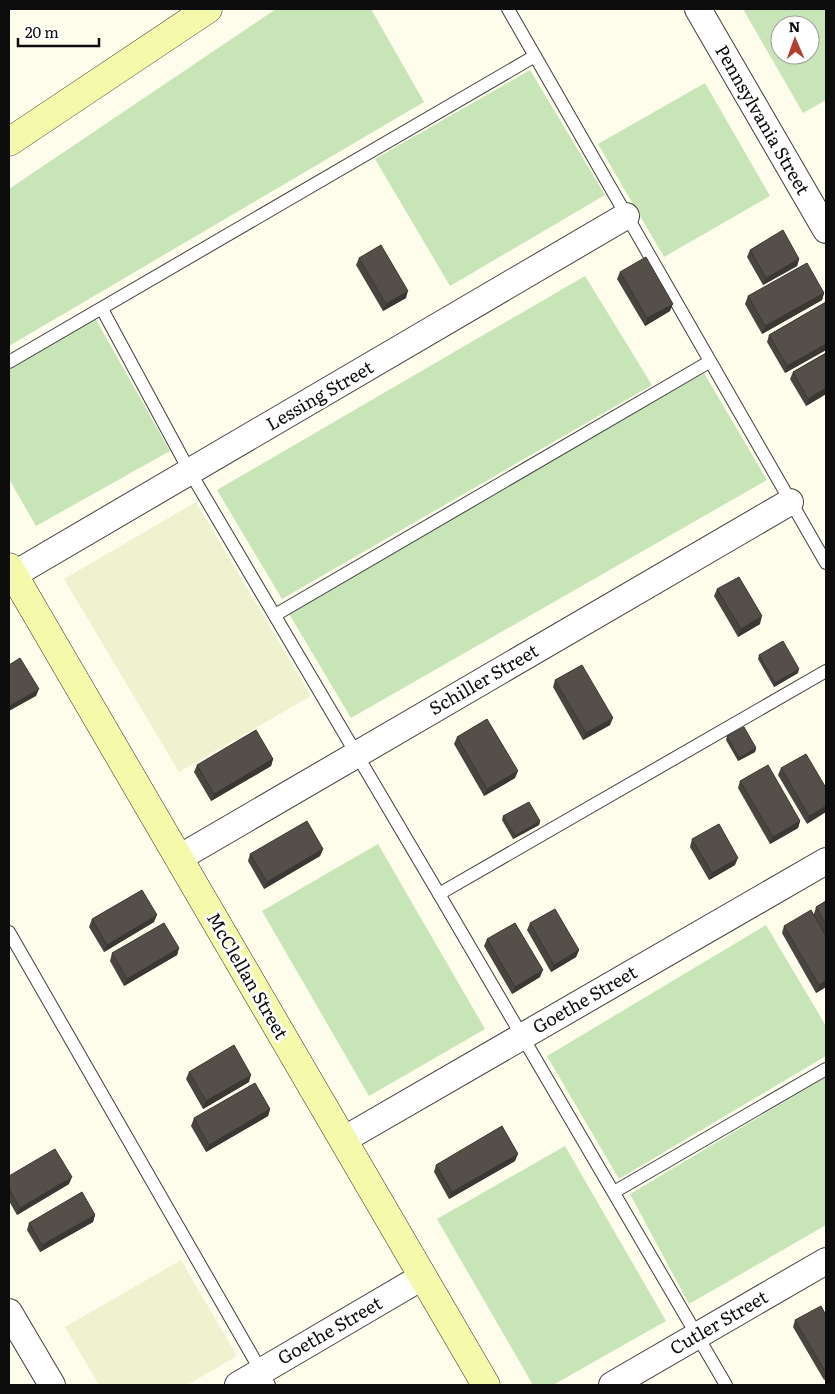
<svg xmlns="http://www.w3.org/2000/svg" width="835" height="1394" font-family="Literata,serif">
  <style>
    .farmland { fill: #eff2ce }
    .green { fill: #c8e5b8; fill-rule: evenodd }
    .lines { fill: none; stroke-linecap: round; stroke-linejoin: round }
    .lane-casing { stroke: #3f3f3f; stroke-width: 14 }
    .street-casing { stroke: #3f3f3f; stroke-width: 28 }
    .secondary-casing { stroke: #2e2e2e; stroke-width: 29 }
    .lane { stroke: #fff; stroke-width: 12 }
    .street { stroke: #fff; stroke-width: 26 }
    .secondary { stroke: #f5faab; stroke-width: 28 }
    .wall { fill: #48443f }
    .shaded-wall { fill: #3b3733 }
    .building { fill: #544f49; stroke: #3b3733 }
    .labels { text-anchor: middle; stroke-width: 5; stroke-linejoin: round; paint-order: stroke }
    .street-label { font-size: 18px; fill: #0c0c0c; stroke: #fff }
  </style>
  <rect width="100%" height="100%" fill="#fefdec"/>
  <!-- farmland -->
  <g class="farmland">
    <path d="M196 502 311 696 179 772 64 579Z"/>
    <path d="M181 1260 237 1356 187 1385H99L65 1327Z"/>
  </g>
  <!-- green -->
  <g class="green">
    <path d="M276 9H371L424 102 9 346V189Z"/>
    <path d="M743 9H826V100L803 113ZM780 25H810V55H780Z"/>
    <path d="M530 70 605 195 450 286 375 159Z"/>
    <path d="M705 83 770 196 664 257 598 144Z"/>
    <path d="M585 276 652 385 282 599 217 490Z"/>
    <path d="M95 318 170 451 36 526 9 479V370Z"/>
    <path d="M704 373 767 480 351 718 288 612Z"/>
    <path d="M378 844 485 1029 369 1096 262 911Z"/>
    <path d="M766 925 826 1026V1056L619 1179 547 1056Z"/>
    <path d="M826 1077V1225L689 1304 630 1194Z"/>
    <path d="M565 1146 666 1321 553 1385H533L437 1219Z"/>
  </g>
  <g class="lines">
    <!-- lane casing -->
    <g class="lane-casing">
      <g id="lane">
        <path d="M508 9 826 563"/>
        <path d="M102 309 190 472 439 894 726 1385"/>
        <path d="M9 362 535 56"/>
        <path d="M275 615 709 362"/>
        <path d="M439 894 826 671"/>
        <path d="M9 932 269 1385"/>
        <path d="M614 1192 826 1069"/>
      </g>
    </g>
    <!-- street casing -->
    <g class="street-casing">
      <g id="street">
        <path d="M698 9 826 230"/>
        <path d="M13 575 626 216"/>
        <path d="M179 858 790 502"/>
        <path d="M343 1140 826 861"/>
        <path d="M9 1312 52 1385"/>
        <path d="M238 1385 422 1277"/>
        <path d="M612 1385 826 1261"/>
      </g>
    </g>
    <!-- secondary casing -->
    <g class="secondary-casing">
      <g id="secondary">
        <path d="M9 142 208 9"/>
        <path d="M9 567 486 1385"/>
      </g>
    </g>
    <!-- lane -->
    <use href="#lane" class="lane"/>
    <!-- street -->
    <use href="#street" class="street"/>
    <!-- secondary -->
    <use href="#secondary" class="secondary"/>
  </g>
  <!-- wall -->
  <g class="wall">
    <path d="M750 250 799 259 797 266 763 285 747 257Z"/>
    <path d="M359 258 406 298 383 311 356 265Z"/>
    <path d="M620 272 670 311 645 326 617 279Z"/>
    <path d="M824 293 822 300 762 334 745 304 748 296Z"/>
    <path d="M826 302V350L785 373 767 342 769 335Z"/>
    <path d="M826 353V394L806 406 790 379 793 372Z"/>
    <path d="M717 589 760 624 738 637 714 596Z"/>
    <path d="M759 655 798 673 774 687 758 659Z"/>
    <path d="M555 680 610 725 583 740 553 687Z"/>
    <path d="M727 736 756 748 755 752 738 761 726 740Z"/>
    <path d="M457 737 515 778 484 796 454 744Z"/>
    <path d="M273 759 271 766 211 801 194 772 197 765Z"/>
    <path d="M781 768 826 788 807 824 778 775Z"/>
    <path d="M740 781 800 821 798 828 770 844 738 788Z"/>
    <path d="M503 816 540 821 539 825 513 839 502 820Z"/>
    <path d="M692 839 735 865 709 880 690 847Z"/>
    <path d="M323 849 320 856 264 889 248 861 250 854Z"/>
    <path d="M826 901V987L816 993 782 933 784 926 814 914 816 907Z"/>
    <path d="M92 919 154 922 104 952 89 927Z"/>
    <path d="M530 923 579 950 576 957 551 972 527 930Z"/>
    <path d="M487 939 540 977 512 994 484 946Z"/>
    <path d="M179 948 177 955 124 986 110 961 112 953Z"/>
    <path d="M189 1072 249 1082 203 1109 186 1079Z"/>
    <path d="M270 1109 268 1116 206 1152 191 1126 194 1118Z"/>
    <path d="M515 1161 449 1199 434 1172 436 1165Z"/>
    <path d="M9 1176 69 1184 17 1215 9 1201Z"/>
    <path d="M95 1215 93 1222 40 1252 27 1230 29 1223Z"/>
    <path d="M826 1315V1379L824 1380 793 1327 795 1320Z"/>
  </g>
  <!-- shaded-wall -->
  <g class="shaded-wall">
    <path d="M799 259 797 266 763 285 766 278Z"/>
    <path d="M408 291 406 298 383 311 386 304Z"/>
    <path d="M824 293 822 300 762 334 765 326Z"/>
    <path d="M673 304 670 311 645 326 647 318Z"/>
    <path d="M826 344V350L785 373 787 366Z"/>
    <path d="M826 388V394L806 406 808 399Z"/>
    <path d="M762 616 760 624 738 637 741 629Z"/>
    <path d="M799 669 798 673 774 687 775 683Z"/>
    <path d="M39 689 36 696 9 711V706Z"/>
    <path d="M613 718 610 725 583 740 586 733Z"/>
    <path d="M756 748 755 752 738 761 739 758Z"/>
    <path d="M273 759 271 766 211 801 214 794Z"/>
    <path d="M518 771 515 778 484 796 487 789Z"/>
    <path d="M826 806V812L807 824 809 816Z"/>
    <path d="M540 821 539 825 513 839 515 836Z"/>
    <path d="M800 821 798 828 770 844 773 837Z"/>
    <path d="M323 849 320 856 264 889 267 882Z"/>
    <path d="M738 858 735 865 709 880 712 873Z"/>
    <path d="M157 915 154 922 104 952 107 945Z"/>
    <path d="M179 948 177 955 124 986 127 979Z"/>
    <path d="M579 950 576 957 551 972 554 965Z"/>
    <path d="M543 970 540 977 512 994 515 987Z"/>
    <path d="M826 981V987L816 993 819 985Z"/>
    <path d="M251 1075 249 1082 203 1109 206 1101Z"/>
    <path d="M270 1109 268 1116 206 1152 209 1145Z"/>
    <path d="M518 1154 515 1161 449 1199 452 1192Z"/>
    <path d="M72 1177 69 1184 17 1215 20 1208Z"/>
    <path d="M95 1215 93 1222 40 1252 42 1245Z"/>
  </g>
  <!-- building -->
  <g class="building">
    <path d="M783 230 799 259 766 278 750 250Z"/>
    <path d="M381 245 408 291 386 304 359 258Z"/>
    <path d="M646 257 673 304 647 318 620 272Z"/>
    <path d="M807 263 824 293 765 326 748 296Z"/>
    <path d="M826 302V344L787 366 769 335Z"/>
    <path d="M826 353V388L808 399 793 372Z"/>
    <path d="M739 577 762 616 741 629 717 589Z"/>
    <path d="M783 641 799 669 775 683 759 655Z"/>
    <path d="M20 658 39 689 9 706V665Z"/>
    <path d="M582 665 613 718 586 733 555 680Z"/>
    <path d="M487 719 518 771 487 789 457 737Z"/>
    <path d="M744 727 756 748 739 758 727 736Z"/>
    <path d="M256 730 273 759 214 794 197 765Z"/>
    <path d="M806 754 826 788V806L809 816 781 768Z"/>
    <path d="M768 765 800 821 773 837 740 781Z"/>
    <path d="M529 802 540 821 515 836 503 816Z"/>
    <path d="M307 821 323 849 267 882 250 854Z"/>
    <path d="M719 824 738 858 712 873 692 839Z"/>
    <path d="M142 890 157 915 107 945 92 919Z"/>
    <path d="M826 901V925L816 907Z"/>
    <path d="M555 909 579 950 554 965 530 923Z"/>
    <path d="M811 910 826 936V981L819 985 784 926Z"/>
    <path d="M164 923 179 948 127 979 112 953Z"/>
    <path d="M515 923 543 970 515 987 487 939Z"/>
    <path d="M234 1045 251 1075 206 1101 189 1072Z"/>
    <path d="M255 1083 270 1109 209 1145 194 1118Z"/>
    <path d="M502 1126 518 1154 452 1192 436 1165Z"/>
    <path d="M55 1149 72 1177 20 1208 9 1189V1176Z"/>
    <path d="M82 1192 95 1215 42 1245 29 1223Z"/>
    <path d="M821 1306 826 1315V1373L795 1320Z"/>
  </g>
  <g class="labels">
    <!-- street labels -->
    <g class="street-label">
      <text transform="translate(762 120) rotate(60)" y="6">Pennsylvania Street</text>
      <text transform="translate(320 396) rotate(-30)" y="6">Lessing Street</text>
      <text transform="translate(484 680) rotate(-30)" y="6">Schiller Street</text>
      <text transform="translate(247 976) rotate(60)" y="6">McClellan Street</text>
      <text transform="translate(585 1000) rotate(-30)" y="6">Goethe Street</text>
      <text transform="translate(719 1323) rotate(-30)" y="6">Cutler Street</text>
      <text transform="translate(330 1331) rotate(-30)" y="6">Goethe Street</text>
    </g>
  </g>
  <!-- border -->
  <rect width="835" height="1394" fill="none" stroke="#0c0c0c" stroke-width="20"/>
  <!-- north arrow -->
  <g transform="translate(795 40) rotate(358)"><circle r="24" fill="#ffffff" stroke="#9e9e9e"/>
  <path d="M0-4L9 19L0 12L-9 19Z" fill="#b23e2d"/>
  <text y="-8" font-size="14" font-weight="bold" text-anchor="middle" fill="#0c0c0c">N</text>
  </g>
  <!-- scale -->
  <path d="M18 38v8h81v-8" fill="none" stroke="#0c0c0c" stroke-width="2.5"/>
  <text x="25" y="38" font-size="15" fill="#0c0c0c" stroke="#ffffff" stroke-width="4" paint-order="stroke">20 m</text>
</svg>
